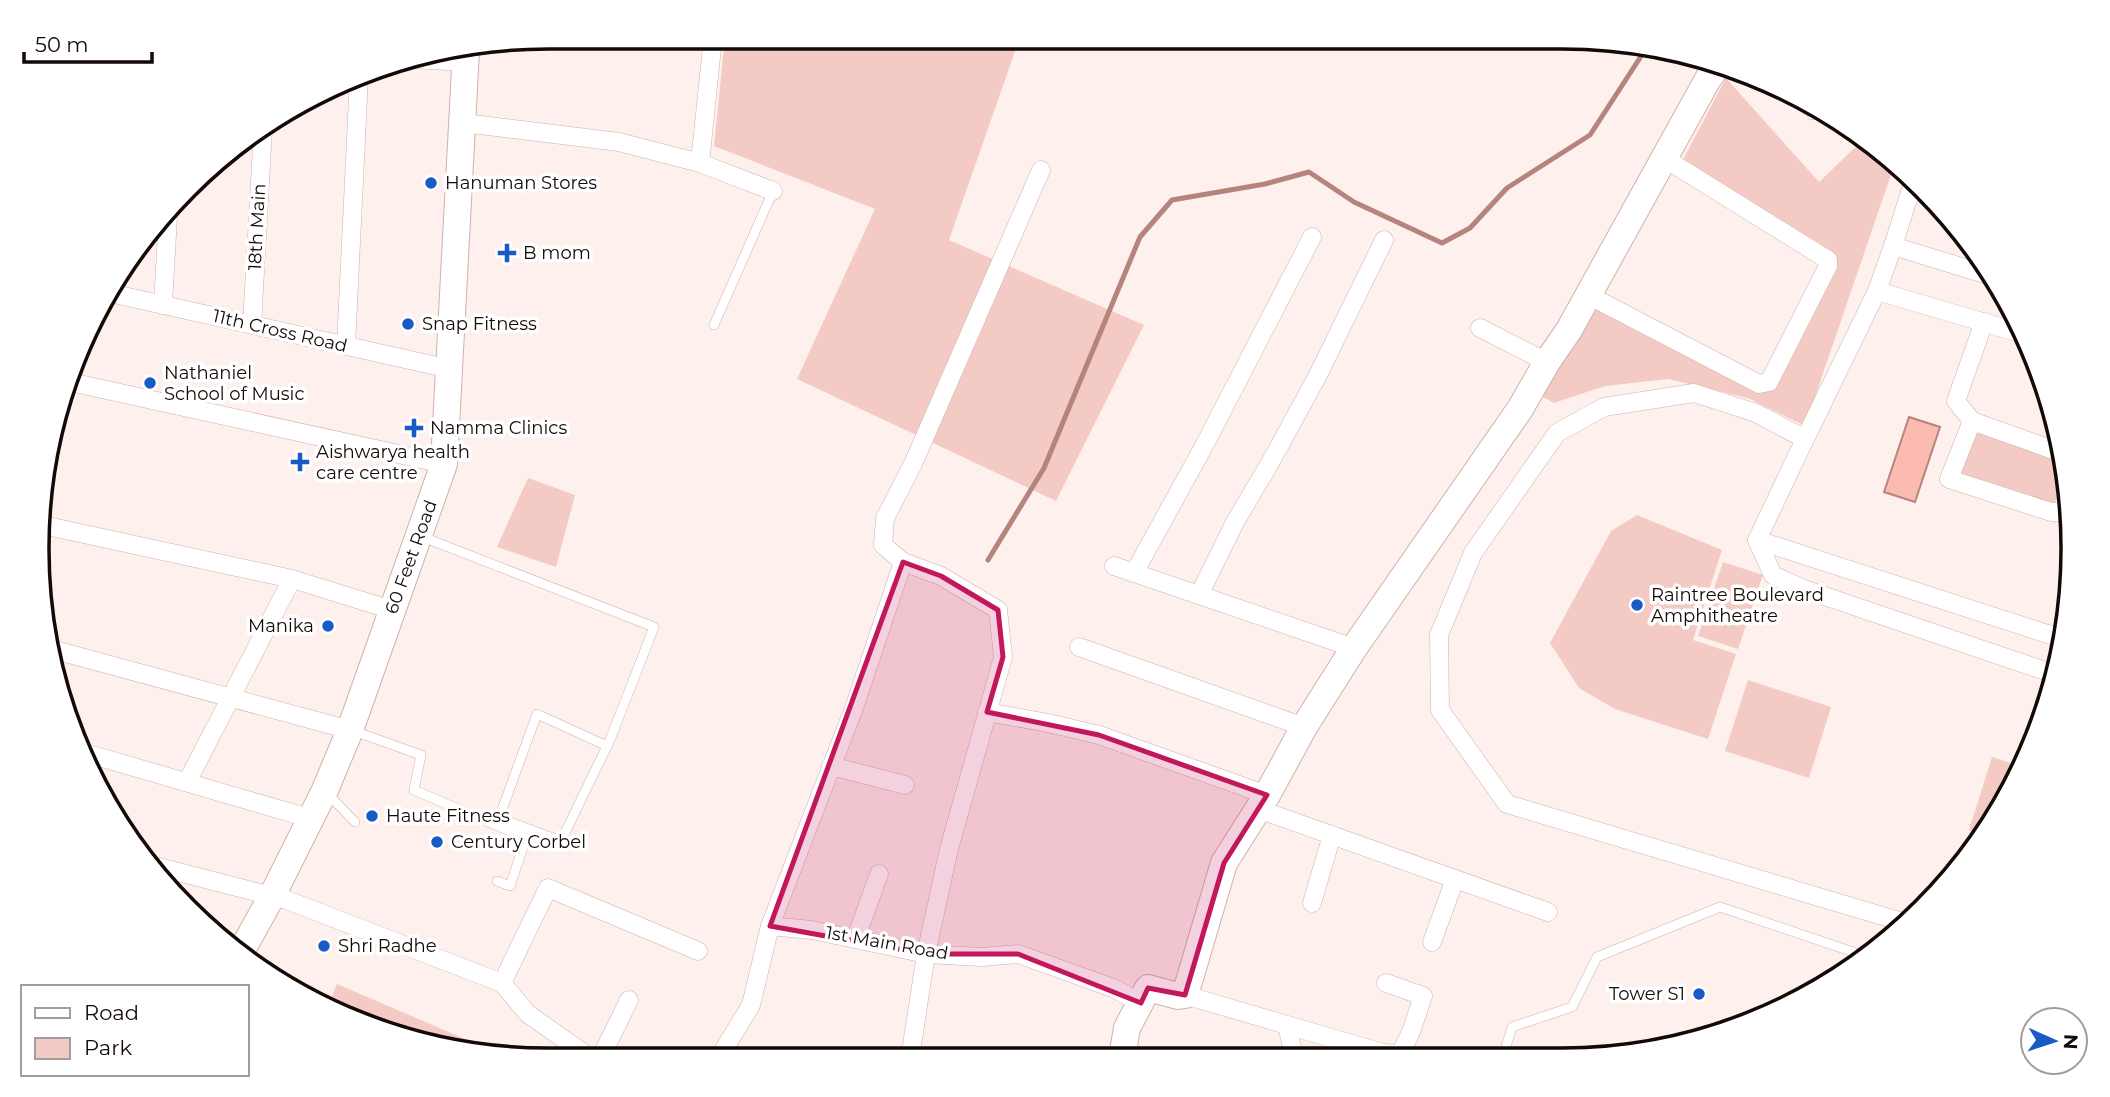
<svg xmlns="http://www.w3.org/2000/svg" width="2110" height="1097" font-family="Montserrat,sans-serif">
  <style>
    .green { fill: #f4cbc4 }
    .water { fill: #fbbaaf; stroke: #b5857d; stroke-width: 2 }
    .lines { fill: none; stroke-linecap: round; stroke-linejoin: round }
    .stream { stroke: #b5857d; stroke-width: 5 }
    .lane-casing { stroke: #d1b1ab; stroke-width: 10 }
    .street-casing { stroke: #d1b1ab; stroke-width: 19 }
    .secondary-casing { stroke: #d1b1ab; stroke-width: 28 }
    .lane { stroke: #fff; stroke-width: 9 }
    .street { stroke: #fff; stroke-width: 18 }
    .secondary { stroke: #fff; stroke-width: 26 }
    .marked { fill: #c2185b; fill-opacity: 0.2; stroke: #c2185b; stroke-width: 5; stroke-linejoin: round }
    .poi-dot { fill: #195bc6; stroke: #fff; stroke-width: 2.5 }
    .labels { text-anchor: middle; stroke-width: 7; stroke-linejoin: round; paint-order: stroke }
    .poi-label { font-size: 18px; fill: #130907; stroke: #fff; text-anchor: start }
    .street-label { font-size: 18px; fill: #130907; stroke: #fff }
    .rim { fill: none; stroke: #130907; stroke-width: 3.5 }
  </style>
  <rect width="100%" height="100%" fill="#fdf0ed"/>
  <!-- green -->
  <g class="green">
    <path d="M725 37H1020L949 240 1144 325 1056 501 797 379 875 209 714 146Z"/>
    <path d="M1726 78 1819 182 1865 138 1895 163 1805 426 1748 398 1668 379 1605 386 1554 403 1541 396 1603 298 1769 388 1833 259 1679 167Z"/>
    <path d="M1975 428 2063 457 2066 469 2054 507 1959 476Z"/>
    <path d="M528 478 575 495 556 567 497 547Z"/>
    <path d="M1637 515 1722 550 1693 640 1736 654 1708 739 1615 709 1579 688 1550 643 1611 531Z"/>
    <path d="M1723 562 1763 575 1738 649 1698 636Z"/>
    <path d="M1748 680 1831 707 1809 778 1725 751Z"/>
    <path d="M1992 757 2023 767 2020 775 1981 834 1969 830Z"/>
    <path d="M337 984 465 1039 461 1050 416 1043 327 1009Z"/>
  </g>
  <!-- water -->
  <path class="water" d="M1909 417 1940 427 1915 502 1884 492Z"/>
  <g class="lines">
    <!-- stream -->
    <path class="stream" d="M988 560 1044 468 1140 237 1172 200 1265 184 1309 172 1354 202 1442 243 1470 228 1507 188 1590 135 1647 47"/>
    <!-- lane casing -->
    <g class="lane-casing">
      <g id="lane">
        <path d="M1812 115 1819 109"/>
        <path d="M714 325 773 191"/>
        <path d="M420 536 654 627 610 740 561 841 499 818 537 714 607 746"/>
        <path d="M351 730 421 755 414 790 526 838 510 886 497 881"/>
        <path d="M328 794 355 822"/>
        <path d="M1503 1056 1512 1027 1572 1007 1597 957 1720 907 1868 957"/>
      </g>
    </g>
    <!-- street casing -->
    <g class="street-casing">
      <g id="street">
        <path d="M412 59 466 62"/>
        <path d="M464 123 619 142 700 163 773 191"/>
        <path d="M700 163 713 37"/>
        <path d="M1914 180 1893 246 1994 277"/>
        <path d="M1877 291 1893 246"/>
        <path d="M110 293 450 369"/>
        <path d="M1588 295 1759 384 1769 382 1771 378 1828 266V260L1664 158"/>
        <path d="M163 305 168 216"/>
        <path d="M1984 322 1956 401 1972 421 2062 453"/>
        <path d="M252 325 263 129"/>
        <path d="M1480 328 1547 362"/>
        <path d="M346 346 359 77"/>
        <path d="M70 382 444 464"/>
        <path d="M1972 421 1949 479 2051 512H2070"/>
        <path d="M51 433 66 390"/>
        <path d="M1805 439 1877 291 2023 334"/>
        <path d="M38 524 292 579 392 610"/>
        <path d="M1757 540 2063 639"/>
        <path d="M903 562 883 545 885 518 913 464 1041 170"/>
        <path d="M1114 566 1354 648"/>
        <path d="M1134 573 1204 446 1312 237"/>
        <path d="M1199 595 1235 522 1270 463 1317 377 1384 240"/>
        <path d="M1079 647 1304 727"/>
        <path d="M51 649 350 730"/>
        <path d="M987 712 1048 723 1099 735 1267 795"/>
        <path d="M82 752 309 818"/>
        <path d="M831 766 905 785"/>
        <path d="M187 782 292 579"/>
        <path d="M1258 809 1548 912"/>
        <path d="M155 866 287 900 502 983 548 888 698 951"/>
        <path d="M1312 903 1332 835"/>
        <path d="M1906 923 1507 804 1440 710 1439 635 1473 553 1557 433 1604 407 1694 393 1756 413 1805 439 1757 540 1773 575 1801 588 2057 675"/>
        <path d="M770 926 812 930 926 954 982 957 1018 954 1113 988 1141 1003"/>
        <path d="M856 938 879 874"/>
        <path d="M1432 942 1455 879"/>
        <path d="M502 983 528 1014 592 1059"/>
        <path d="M1185 995 1287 1025 1294 1057"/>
        <path d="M1287 1025 1383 1053 1400 1054 1411 1032 1423 996 1386 983"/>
        <path d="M600 1059 629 1000"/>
        <path d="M716 1059 720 1056 751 1005 770 926 854 708 903 562 941 576 998 610 1003 657 949 849 926 954 910 1058"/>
      </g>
    </g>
    <!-- secondary casing -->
    <g class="secondary-casing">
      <g id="secondary">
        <path d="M242 950 272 896 325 790 350 730 444 464 466 50"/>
        <path d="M1122 1057 1127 1028 1148 988 1178 996 1185 995 1224 863 1267 795 1304 727 1354 648 1520 409 1547 362 1569 330 1708 79 1719 64"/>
      </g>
    </g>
    <!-- lane -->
    <use href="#lane" class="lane"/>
    <!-- street -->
    <use href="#street" class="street"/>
    <!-- secondary -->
    <use href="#secondary" class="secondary"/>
  </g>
  <!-- marked area -->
  <path class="marked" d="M903 562 941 576 998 610 1003 657 987 712 1099 735 1267 795 1224 863 1185 995 1148 988 1141 1003 1018 954H926L770 926Z"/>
  <!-- markers -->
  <g class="poi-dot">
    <circle cx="431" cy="183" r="7"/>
    <path d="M503.5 242.5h7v7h7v7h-7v7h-7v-7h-7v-7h7z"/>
    <circle cx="408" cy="324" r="7"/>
    <circle cx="150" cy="383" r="7"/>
    <path d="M410.5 417.5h7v7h7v7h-7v7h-7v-7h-7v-7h7z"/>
    <path d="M296.5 451.5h7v7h7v7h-7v7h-7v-7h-7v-7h7z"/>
    <circle cx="1637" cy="605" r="7"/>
    <circle cx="328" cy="626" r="7"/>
    <circle cx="372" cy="816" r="7"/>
    <circle cx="437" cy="842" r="7"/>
    <circle cx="324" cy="946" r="7"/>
    <circle cx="1699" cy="994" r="7"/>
  </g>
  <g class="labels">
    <!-- poi labels -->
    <g class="poi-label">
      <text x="445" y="189">Hanuman Stores</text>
      <text x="523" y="259">B mom</text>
      <text x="422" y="330">Snap Fitness</text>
      <text x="164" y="379">Nathaniel<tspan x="164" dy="21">School of Music</tspan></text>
      <text x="430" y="434">Namma Clinics</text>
      <text x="316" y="458">Aishwarya health<tspan x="316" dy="21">care centre</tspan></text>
      <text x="1651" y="601">Raintree Boulevard<tspan x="1651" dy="21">Amphitheatre</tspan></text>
      <text x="314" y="632" text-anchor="end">Manika</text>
      <text x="386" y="822">Haute Fitness</text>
      <text x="451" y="848">Century Corbel</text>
      <text x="338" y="952">Shri Radhe</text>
      <text x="1685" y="1000" text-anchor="end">Tower S1</text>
    </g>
    <!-- street labels -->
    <g class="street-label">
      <text transform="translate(257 227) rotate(-87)" y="6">18th Main</text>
      <text transform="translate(280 331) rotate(13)" y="6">11th Cross Road</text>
      <text transform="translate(411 557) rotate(-70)" y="6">60 Feet Road</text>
      <text transform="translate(887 943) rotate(10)" y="6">1st Main Road</text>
    </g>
  </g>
  <!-- crop -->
  <path d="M0 0H2110V1097H0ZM548 49H1562A499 499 0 0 1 2061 548V549A499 499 0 0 1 1562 1048H548A499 499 0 0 1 49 549V548A499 499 0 0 1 548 49Z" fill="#fff" fill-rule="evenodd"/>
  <path class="rim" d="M548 49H1562A499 499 0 0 1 2061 548V549A499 499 0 0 1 1562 1048H548A499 499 0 0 1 49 549V548A499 499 0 0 1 548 49Z"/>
  <!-- legend -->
  <rect x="21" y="985" width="228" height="91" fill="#ffffff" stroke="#a19d9c" stroke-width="2"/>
  <rect x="35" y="1008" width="35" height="10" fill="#ffffff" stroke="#a19d9c" stroke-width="2"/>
  <text x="84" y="1020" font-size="21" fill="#130907">Road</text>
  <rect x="35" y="1038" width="35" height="21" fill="#f4cbc4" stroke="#a19d9c" stroke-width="2"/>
  <text x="84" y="1055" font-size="21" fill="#130907">Park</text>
  <!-- north arrow -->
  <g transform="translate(2054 1041) rotate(93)"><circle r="33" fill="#ffffff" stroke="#a19d9c" stroke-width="2"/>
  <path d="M0-5L12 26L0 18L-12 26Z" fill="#195bc6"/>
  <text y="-10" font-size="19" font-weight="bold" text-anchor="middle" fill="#130907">N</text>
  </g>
  <!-- scale -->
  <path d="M24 52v10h128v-10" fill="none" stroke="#130907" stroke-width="3.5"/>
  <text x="35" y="52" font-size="21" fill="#130907" stroke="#ffffff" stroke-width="5" paint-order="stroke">50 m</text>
</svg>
